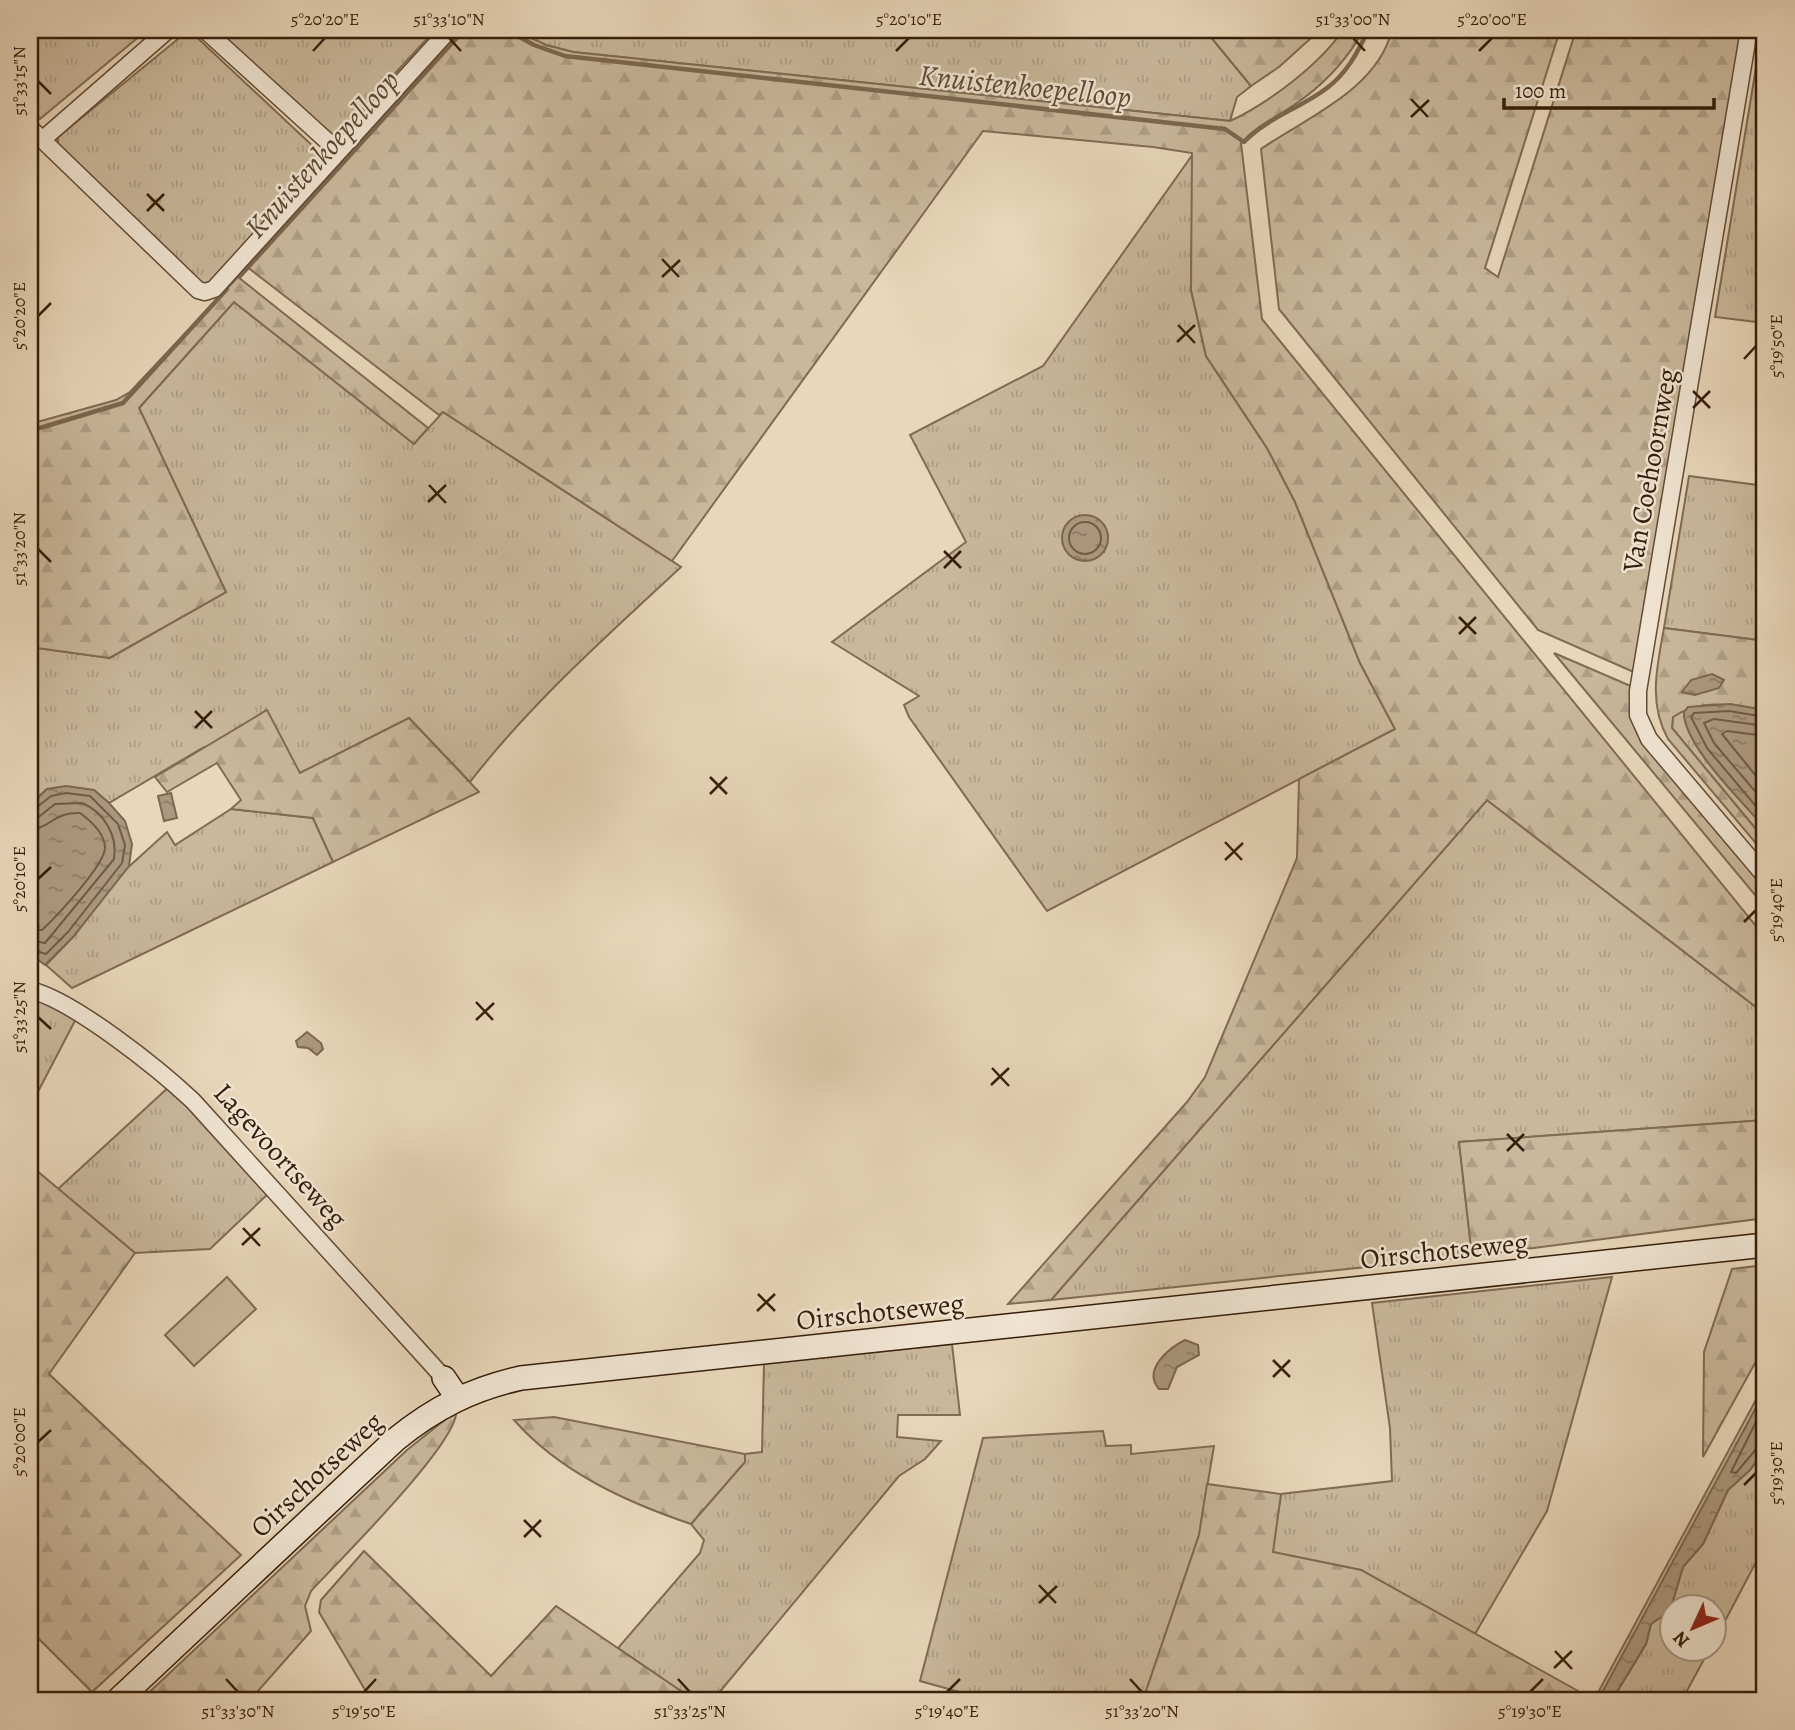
<svg xmlns="http://www.w3.org/2000/svg" width="1795" height="1730" font-family="Alegreya,serif">
  <style>
    .grass { fill: url(#grass-tufts); stroke: #806b54; stroke-width: 2; fill-rule: evenodd }
    .forest { fill: url(#forest-firs); stroke: #806b54; stroke-width: 2 }
    .park { fill: #cab89d; stroke: #806b54; stroke-width: 2 }
    .water { fill: url(#water-ripples); stroke: #7c6750; stroke-width: 2 }
    .lines { fill: none; stroke-linecap: round; stroke-linejoin: round }
    .shore { stroke: #705b44; stroke-width: 2 }
    .stream { stroke: #7c6750; stroke-width: 4.5 }
    .street-casing { stroke: #624c36; stroke-width: 19 }
    .secondary-casing { stroke: #351e0a; stroke-width: 26 }
    .street { stroke: #f1e5d3; stroke-width: 16 }
    .secondary { stroke: #f1e5d3; stroke-width: 23 }
    .ticks { fill: none; stroke: #351e0a; stroke-width: 2.5 }
    .labels { text-anchor: middle; stroke-width: 5; stroke-linejoin: round; paint-order: stroke }
    .street-label { font-size: 28px; fill: #351e0a; stroke: #f1e5d3 }
    .water-label { font-size: 30px; font-style: italic; fill: #5f4933; stroke: #f1e5d3 }
    .neatline { fill: none; stroke: #351e0a; stroke-width: 2.5 }
    .ticks-label { font-size: 18px; text-anchor: middle; fill: #351e0a }
  </style>
  <defs>
    <pattern id="grass-tufts" width="24" height="20" patternUnits="userSpaceOnUse" patternTransform="scale(1.75)"><rect width="24" height="20" fill="#cab89d"/><path d="M3 7l-1-3M5 7V3M7 7l1-3M15 17l-1-3M17 17v-4M19 17l1-3" fill="none" stroke="#ae9e86"/></pattern>
    <pattern id="forest-firs" width="22" height="20" patternUnits="userSpaceOnUse" patternTransform="scale(1.75)"><rect width="22" height="20" fill="#cab89d"/><path d="M5 1l3.5 6h-7zM16 11l3.5 6h-7z" fill="#ae9e86"/></pattern>
    <pattern id="water-ripples" width="26" height="14" patternUnits="userSpaceOnUse" patternTransform="scale(1.75)"><rect width="26" height="14" fill="#ac987f"/><path d="M2 4q2-2 4 0t4 0M15 11q2-2 4 0t4 0" fill="none" stroke="#8d7b66"/></pattern>
  </defs>
  <rect width="100%" height="100%" fill="#e9d7bb"/>
  <filter id="stains"><feTurbulence type="fractalNoise" baseFrequency=".00286" numOctaves="4"/><feColorMatrix values="0 0 0 0 .2 0 0 0 0 .09 0 0 0 0 .02 0 0 0 .5 -.17"/></filter>
  <radialGradient id="worn" r=".72"><stop offset=".6" stop-color="#630" stop-opacity="0"/><stop offset="1" stop-color="#630" stop-opacity=".3"/></radialGradient>
  <!-- grass -->
  <g class="grass">
    <path d="M30 30H147L40 119 30 109Z"/>
    <path d="M189 30 318 151 320 157 215 280 203 286 58 151V137Z"/>
    <path d="M214 30H435L332 142Z"/>
    <path d="M514 30H1205L1251 86 1237 97 1230 121 573 52 546 45Z"/>
    <path d="M1758 55H1765V323L1715 317Z"/>
    <path d="M1193 154 1191 290 1206 356 1267 448 1295 502 1360 663 1395 729 1047 911 909 717 904 705 919 696 832 642 966 542 910 435 1043 366ZM1067 525H1104L1108 535 1104 552 1063 536Z"/>
    <path d="M234 302 414 444 443 412 681 567C607 636 532 702 470 782L409 718 300 773 204 747 109 803 94 790 47 789 30 805V647L110 658 226 592 139 408Z"/>
    <path d="M1689 476 1765 486V641L1664 628Z"/>
    <path d="M1688 707 1684 712C1683 745 1744 803 1765 828V840L1672 728 1673 717Z"/>
    <path d="M1487 800 1765 1014V1120L1459 1142 1472 1256 1051 1300Z"/>
    <path d="M231 809 313 818 333 862 72 988 46 965 73 937 123 872 167 832 175 845Z"/>
    <path d="M30 993 78 1015 30 1107Z"/>
    <path d="M171 1085 269 1193 210 1249 135 1253 58 1189Z"/>
    <path d="M1612 1277 1547 1511 1475 1634 1361 1570 1272 1552 1281 1494 1392 1481 1390 1428 1372 1303Z"/>
    <path d="M952 1344 960 1415H898L897 1437 941 1441 925 1459 899 1476 713 1700H694L618 1648 700 1553 704 1540 691 1524 744 1463 745 1454 762 1452 764 1363Z"/>
    <path d="M1765 1383V1391L1621 1661 1598 1700H1594Z"/>
    <path d="M1103 1431 1106 1446 1131 1445V1454L1214 1446 1199 1535 1143 1700H988L920 1681 983 1438Z"/>
    <path d="M1765 1449V1545L1715 1640 1714 1608H1672V1650H1709L1682 1700H1612L1646 1644 1651 1624 1665 1614 1672 1604 1683 1567 1703 1544 1728 1490 1750 1470Z"/>
  </g>
  <!-- forest -->
  <g class="forest">
    <path d="M456 30H514L546 45 573 52 1230 121C1269 103 1320 64 1343 30H1364C1346 61 1324 85 1294 105 1275 118 1257 126 1241 143L1262 319 1765 937V1014L1487 800 1051 1300 1008 1304 1187 1102 1205 1077 1297 858 1299 779 1395 729 1360 663 1295 502 1267 448 1206 356 1191 290 1192 153 1153 147 983 131 672 561 443 412 439 415 246 266Z"/>
    <path d="M1205 30H1320L1279 67 1251 86Z"/>
    <path d="M1392 30H1560L1485 268 1498 277 1576 30H1742L1636 673 1538 630 1279 309 1261 149C1307 117 1377 90 1392 30Z"/>
    <path d="M238 277 428 428 414 444 234 302 139 408 226 592 109 658 30 647V424L116 400 130 392Z"/>
    <path d="M1664 628 1765 641V710C1732 705 1702 698 1673 717L1672 728 1765 840V854L1668 739C1648 703 1657 667 1664 628Z"/>
    <path d="M1554 653 1633 687 1648 747 1765 884V907Z"/>
    <path d="M267 710 300 773 409 718 479 792 333 862 313 818 231 809 241 800 217 763 167 792 155 777Z"/>
    <path d="M1765 1120V1218L1472 1256 1459 1142Z"/>
    <path d="M30 1165 135 1253 49 1374 241 1555 92 1692 30 1630Z"/>
    <path d="M1765 1265V1345L1703 1457 1704 1352 1732 1269Z"/>
    <path d="M456 1411C460 1441 337 1563 311 1591L305 1606 311 1631 250 1700H141L407 1450Z"/>
    <path d="M554 1417 745 1454V1462L691 1524C626 1502 560 1472 514 1420Z"/>
    <path d="M1207 1484 1281 1494 1273 1552 1361 1570 1580 1692 1575 1700H1143L1199 1535Z"/>
    <path d="M364 1551 491 1676 556 1606 694 1700H371L319 1612 321 1600Z"/>
  </g>
  <!-- park -->
  <path class="park" d="M227 1277 256 1309 194 1366 165 1335Z"/>
  <!-- water -->
  <g class="water">
    <circle cx="1085" cy="538" r="23"/>
    <path d="M1712 674 1724 680 1719 688 1695 695 1682 692 1691 680Z"/>
    <path d="M1730 704 1765 710V828C1744 803 1683 745 1684 712L1688 707Z"/>
    <path d="M66 786 94 790 109 803 125 821 132 844 129 866 73 937 45 965 30 954V805L47 789Z"/>
    <path d="M171 793 177 818 164 821 158 796Z"/>
    <path d="M307 1032 321 1043 323 1049 317 1055 308 1048 298 1047 296 1041Z"/>
    <path d="M1185 1340 1198 1345 1199 1355 1177 1367 1168 1389H1159C1142 1370 1169 1348 1185 1340Z"/>
    <path d="M1765 1391V1449L1750 1470 1728 1490 1703 1544 1683 1567 1672 1604 1665 1614 1651 1624 1646 1644 1612 1700H1598Z"/>
  </g>
  <g class="lines">
    <!-- shore -->
    <g class="shore">
      <circle cx="1085" cy="538" r="16"/>
      <path d="M1765 717 1729 711 1694 713 1691 717 1707 748 1765 817"/>
      <path d="M1765 726 1714 719 1704 723 1714 743 1765 803"/>
      <path d="M1765 736 1727 731 1722 734 1765 787"/>
      <path d="M30 810 36 808 51 796 66 793 90 796 118 824 125 845 122 863 68 932 46 954 30 949"/>
      <path d="M30 819 40 816 55 804 82 803C104 812 118 836 114 859L45 943 30 940"/>
      <path d="M30 829C52 828 53 812 80 813 91 821 104 833 105 847 106 864 55 918 42 930L30 929"/>
      <path d="M1765 1404 1731 1472 1736 1473 1757 1448 1765 1445"/>
    </g>
    <!-- stream -->
    <g class="stream">
      <path d="M507 30 534 45 565 56 1225 129 1244 142C1268 117 1301 108 1327 88 1347 73 1358 52 1368 30"/>
      <path d="M240 276 464 30"/>
      <path d="M30 431 123 403 227 289"/>
    </g>
    <!-- street casing -->
    <g class="street-casing">
      <g id="street">
        <path d="M205 30 338 151"/>
        <path d="M1749 30 1638 691V715L1649 739 1765 876"/>
        <path d="M30 128 198 290 205 292 214 289 449 30"/>
        <path d="M42 140 168 30"/>
        <path d="M30 990C73 1000 159 1069 193 1101L444 1378"/>
      </g>
    </g>
    <!-- secondary casing -->
    <g class="secondary-casing">
      <g id="secondary">
        <path d="M444 1378 457 1397"/>
        <path d="M118 1700 395 1440C434 1408 472 1389 521 1378L1765 1245"/>
      </g>
    </g>
    <!-- street -->
    <use href="#street" class="street"/>
    <!-- secondary -->
    <use href="#secondary" class="secondary"/>
  </g>
  <!-- ticks -->
  <path class="ticks" d="M449 38 461 51M1353 38 1365 51M313 51 325 38M896 51 909 38M1479 51 1492 38M38 81 51 94M1411 99 1428 117M1411 117 1429 100M147 194 164 211M147 211 164 194M662 259 679 277M662 277 680 260M38 316 51 303M1178 325 1195 343M1177 342 1195 325M1744 359 1756 346M1693 391 1710 408M1693 408 1710 391M429 485 446 503M428 502 446 485M38 549 51 562M944 551 961 568M944 568 961 551M1459 617 1476 634M1459 634 1476 617M195 711 212 728M195 728 212 711M710 777 727 794M710 794 727 777M1225 842 1242 860M1225 860 1243 843M38 879 51 867M1744 922 1756 910M476 1002 493 1020M38 1017 51 1029M476 1020 494 1003M992 1068 1009 1086M991 1085 1009 1068M1507 1134 1524 1151M1507 1151 1524 1134M243 1228 260 1246M242 1245 260 1228M758 1294 775 1311M757 1311 775 1294M1273 1360 1290 1377M1273 1377 1290 1360M38 1442 51 1430M1744 1485 1756 1473M524 1520 541 1537M524 1537 541 1520M1039 1585 1056 1603M1039 1603 1057 1586M1555 1651 1572 1669M1554 1668 1572 1651M226 1679 238 1692M678 1679 690 1692M1130 1679 1142 1692M364 1692 376 1679M947 1692 960 1679M1530 1692 1543 1679"/>
  <g class="labels">
    <!-- street labels -->
    <g class="street-label">
      <text transform="translate(1649 470) rotate(-80)" y="10">Van Coehoornweg</text>
      <text transform="translate(281 1155) rotate(48)" y="10">Lagevoortseweg</text>
      <text transform="translate(1444 1250) rotate(-6)" y="10">Oirschotseweg</text>
      <text transform="translate(880 1311) rotate(-6)" y="10">Oirschotseweg</text>
      <text transform="translate(316 1474) rotate(-43)" y="10">Oirschotseweg</text>
    </g>
    <!-- water labels -->
    <g class="water-label">
      <text transform="translate(1025 86) rotate(6)" y="10">Knuistenkoepelloop</text>
      <text transform="translate(322 154) rotate(-48)" y="10">Knuistenkoepelloop</text>
    </g>
  </g>
  <!-- margin -->
  <rect width="1795" height="1730" fill="none" stroke="#e9d7bb" stroke-width="77"/>
  <!-- north arrow -->
  <g transform="translate(1693 1628) rotate(226)"><circle r="33" fill="#f1e5d3" stroke="#a69583" stroke-width="2"/>
  <path d="M0-5L12 26L0 18L-12 26Z" fill="#8f2418"/>
  <text y="-10" font-size="19" font-weight="bold" text-anchor="middle" fill="#351e0a">N</text>
  </g>
  <!-- scale -->
  <path d="M1504 98v10h210v-10" fill="none" stroke="#351e0a" stroke-width="3.5"/>
  <text x="1515" y="98" font-size="21" fill="#351e0a" stroke="#f1e5d3" stroke-width="5" paint-order="stroke">100 m</text>
  <rect x="38" y="38" width="1718" height="1654" class="neatline"/>
  <g class="ticks-label">
    <text x="325" y="25">5°20'20"E</text>
    <text x="449" y="25">51°33'10"N</text>
    <text x="909" y="25">5°20'10"E</text>
    <text x="1353" y="25">51°33'00"N</text>
    <text x="1492" y="25">5°20'00"E</text>
    <text transform="translate(19 81) rotate(-90)" y="6">51°33'15"N</text>
    <text transform="translate(19 316) rotate(-90)" y="6">5°20'20"E</text>
    <text transform="translate(1776 346) rotate(-90)" y="6">5°19'50"E</text>
    <text transform="translate(19 549) rotate(-90)" y="6">51°33'20"N</text>
    <text transform="translate(19 879) rotate(-90)" y="6">5°20'10"E</text>
    <text transform="translate(1776 910) rotate(-90)" y="6">5°19'40"E</text>
    <text transform="translate(19 1017) rotate(-90)" y="6">51°33'25"N</text>
    <text transform="translate(19 1442) rotate(-90)" y="6">5°20'00"E</text>
    <text transform="translate(1776 1473) rotate(-90)" y="6">5°19'30"E</text>
    <text x="238" y="1717">51°33'30"N</text>
    <text x="364" y="1717">5°19'50"E</text>
    <text x="690" y="1717">51°33'25"N</text>
    <text x="947" y="1717">5°19'40"E</text>
    <text x="1142" y="1717">51°33'20"N</text>
    <text x="1530" y="1717">5°19'30"E</text>
  </g>
  <rect width="100%" height="100%" filter="url(#stains)"/>
  <rect width="100%" height="100%" fill="url(#worn)"/>
</svg>
